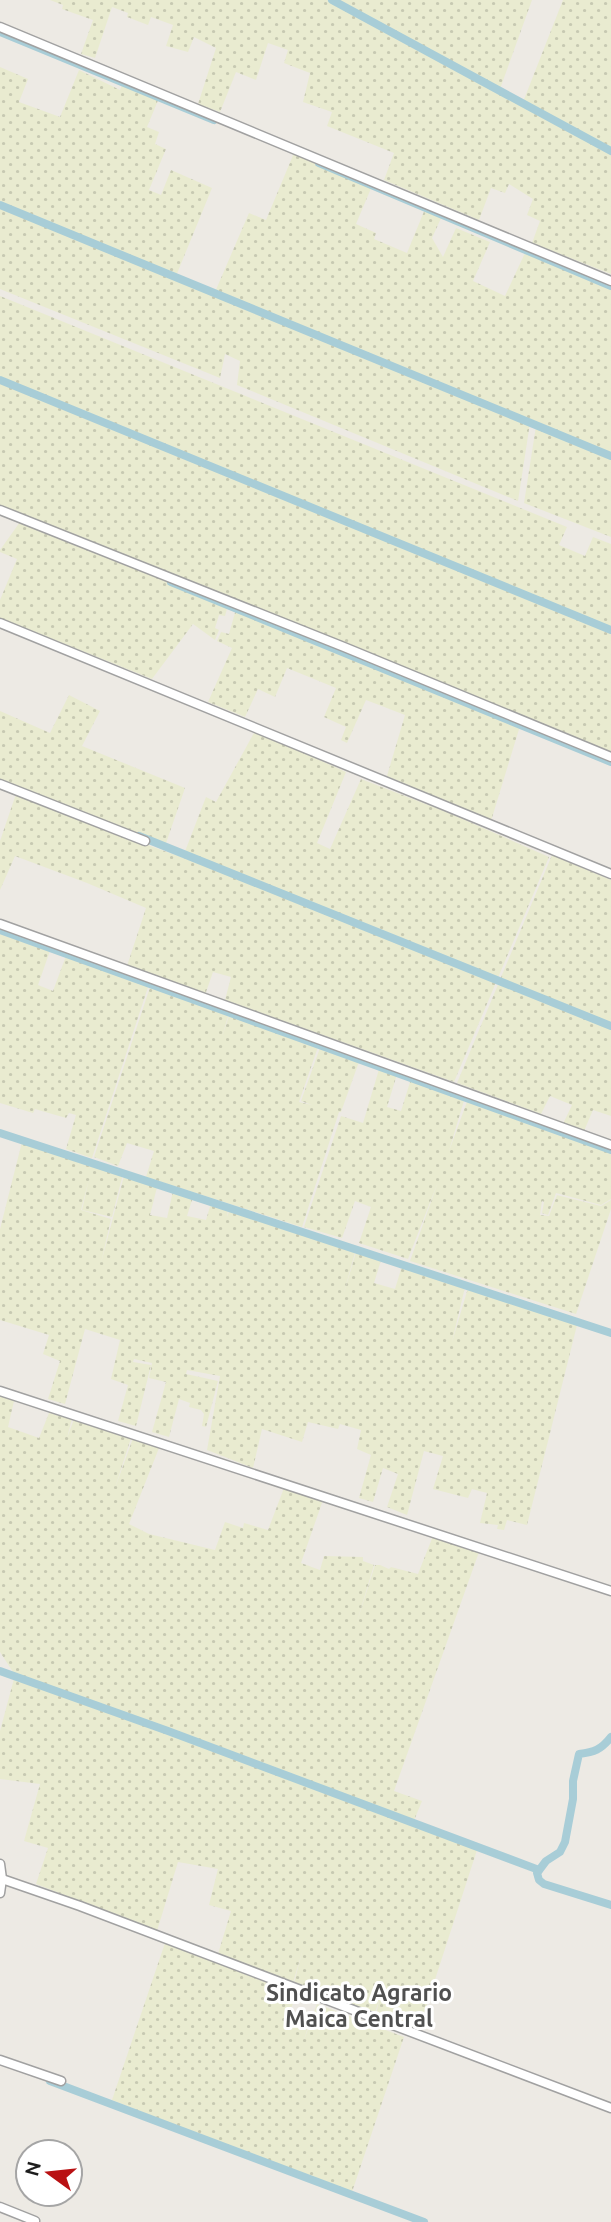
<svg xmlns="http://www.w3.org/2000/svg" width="611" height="2222" font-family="Ubuntu,sans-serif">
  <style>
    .farmland { fill: url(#farmland-dots) }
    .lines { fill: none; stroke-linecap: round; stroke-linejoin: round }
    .canal { stroke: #a8cdd7; stroke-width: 8 }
    .minor-casing { stroke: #a1a1a1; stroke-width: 11 }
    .minor { stroke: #fff; stroke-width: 8 }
    .labels { text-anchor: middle; stroke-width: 6; stroke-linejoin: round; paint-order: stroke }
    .neighbourhood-label { font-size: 23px; font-weight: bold; fill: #505050; stroke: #fff }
  </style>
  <defs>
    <pattern id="farmland-dots" width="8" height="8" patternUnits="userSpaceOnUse" patternTransform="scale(1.75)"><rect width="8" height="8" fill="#e9ebd0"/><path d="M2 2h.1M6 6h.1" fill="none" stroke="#c7c9b2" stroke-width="1.8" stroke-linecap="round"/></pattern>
  </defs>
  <rect width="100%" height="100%" fill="#edeae4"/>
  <!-- farmland -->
  <g class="farmland">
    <path d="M50 0H532L500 89 523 102 563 0H611V274L532 243 540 221 527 215 533 199 509 184 505 193 491 188 479 220 384 180 394 153 327 126 332 112 303 102 310 73 284 63 288 50 268 43 256 80 236 72 220 112 198 104 216 48 194 37 188 52 166 46 173 25 151 17 148 25 127 17 128 13 112 7 95 58 81 54 93 20 62 9 63 5Z"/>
    <path d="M0 67 28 79 19 102 60 117 79 70 120 90 123 83 159 98 147 127 159 132 155 144 166 149 149 190 161 195 171 170 212 188 176 276 215 292 249 213 266 220 294 153 372 186 356 224 376 233 374 239 407 253 425 209 442 216 432 238 443 257 456 228 490 242 473 281 505 296 525 253 611 290V537L524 503 536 426 530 423 518 501 237 385 240 361 225 354 220 378 0 289Z"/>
    <path d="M0 296 567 527 559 545 585 556 593 537 611 544V753L376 657 354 646 290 622 0 505Z"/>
    <path d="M20 522 228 605 225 616 219 615 215 628 219 630 215 640 193 624 152 679 0 618V600L17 559 0 552V550Z"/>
    <path d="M236 609 520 726 491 821 387 776 405 715 366 700 347 743 341 740 346 727 324 717 336 688 287 668 275 697 258 689 245 717 208 702 232 648 217 641 221 632 229 634Z"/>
    <path d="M69 695 100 711 82 746 185 788 165 846 0 780V711L50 733Z"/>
    <path d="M255 731 346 772 317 843 330 849 361 779 449 813 549 857 454 1082 225 1000 231 977 213 972 205 995 127 966 146 908 87 883 15 856 0 890V841L16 794 103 829 245 880V878L184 854 206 797 216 802Z"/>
    <path d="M552 855 611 880V1116L593 1110 584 1131 563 1124 572 1105 550 1096 541 1114 457 1083Z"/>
    <path d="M0 930 51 948 38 985 53 991 66 956 149 984 92 1158 66 1149 76 1115 69 1113 66 1118 35 1109 33 1113 0 1103Z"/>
    <path d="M151 984 229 1013 222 1037 230 1013 319 1044 299 1102 312 1105 301 1101 321 1045 360 1059 341 1112H339L302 1227 146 1177 154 1151 127 1143 118 1166 94 1157Z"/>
    <path d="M380 1066 398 1071 387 1107 401 1111 411 1079 465 1097 449 1151 468 1099 611 1150V1199L601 1205 556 1193 548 1215 542 1213 544 1202 542 1201 540 1215 549 1216 557 1195 601 1206 611 1200V1209L576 1314 410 1261 438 1182 408 1259 359 1243 371 1207 355 1201 342 1238 304 1227 341 1116 363 1123Z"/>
    <path d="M22 1142 92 1167 123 1174 112 1217 82 1210 89 1179 81 1210 111 1219 101 1263 124 1176 157 1187 150 1215 167 1218 173 1191 193 1197 187 1216 206 1220 211 1203 228 1209 227 1217 229 1211 261 1221 262 1218 356 1249 343 1296 357 1249 382 1257 374 1283 395 1289 402 1266 465 1287 452 1342 468 1288 578 1321 527 1525 507 1520 504 1530 497 1529 498 1525 480 1523 487 1493 472 1489 468 1498 433 1489 443 1456 424 1451 407 1515 387 1507 398 1474 383 1468 373 1502 359 1498 371 1455 357 1449 361 1430 340 1424 338 1429 308 1422 302 1442 262 1429 253 1468 207 1450 220 1376 187 1370 186 1374 218 1381 206 1427 202 1426 204 1414 201 1410 189 1407 190 1403 179 1399 169 1437 152 1432 166 1382 149 1378 152 1363 134 1359 133 1362 151 1365 136 1426 118 1421 128 1385 111 1379 120 1340 85 1329 65 1404 48 1399 60 1361 43 1354 49 1335 0 1320V1229Z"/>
    <path d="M0 1396 14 1401 8 1427 39 1438 49 1413 72 1419 67 1438 74 1419 131 1438 115 1488 133 1438 159 1448 129 1524 149 1534 215 1550 225 1522 243 1528 244 1523 268 1530 284 1488 323 1500 301 1563 320 1570 324 1556 363 1557V1561L374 1565 356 1625 375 1565H380L389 1569 391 1567 418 1574 433 1536 479 1552 394 1791 422 1801 413 1823 478 1847 418 2032 408 2027 413 2011 407 2027 376 2014 380 1997 375 2013 294 1983 303 1949 293 1983 242 1965 218 1954 231 1911 209 1905 218 1869 178 1862 157 1931 36 1884 48 1848 24 1841 40 1784 0 1779V1731L15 1675 0 1652Z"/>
    <path d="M165 1943 296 1994 288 2018 308 2027 304 2040 317 2004 404 2037 351 2195 112 2100Z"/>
  </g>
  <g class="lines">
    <!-- canal -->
    <g class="canal">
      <path d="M332 0 611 151"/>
      <path d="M0 32 214 120"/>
      <path d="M319 163 611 286"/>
      <path d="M0 205 611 456"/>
      <path d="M0 380 611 630"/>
      <path d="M171 582 611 762"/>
      <path d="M139 836 611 1026"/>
      <path d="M0 930 611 1150"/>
      <path d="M0 1133 611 1333"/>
      <path d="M0 1671 168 1731 539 1870"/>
      <path d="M611 1737C601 1750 594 1752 579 1754L573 1781V1799L565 1842 560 1852 546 1861 537 1873 539 1880 544 1884 611 1905"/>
      <path d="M50 2081 424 2222"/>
    </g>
    <!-- minor casing -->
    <g class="minor-casing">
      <g id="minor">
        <path d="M0 27 611 281"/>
        <path d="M0 510 344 647 611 757"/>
        <path d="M0 623 611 874"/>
        <path d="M0 784 145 841"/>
        <path d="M0 924 611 1145"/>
        <path d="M0 1391 611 1591"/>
        <path d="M0 1864 2 1879 0 1893"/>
        <path d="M2 1879 80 1906 611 2108"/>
        <path d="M0 2060 61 2081"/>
        <path d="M0 2207 35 2221"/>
      </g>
    </g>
    <!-- minor -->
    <use href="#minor" class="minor"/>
  </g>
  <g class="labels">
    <!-- neighbourhood labels -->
    <g class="neighbourhood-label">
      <text x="359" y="2001">Sindicato Agrario<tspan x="359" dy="26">Maica Central</tspan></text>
    </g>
  </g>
  <!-- north arrow -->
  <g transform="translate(49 2173) rotate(285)"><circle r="33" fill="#ffffff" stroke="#a5a5a5" stroke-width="2"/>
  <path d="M0-5L12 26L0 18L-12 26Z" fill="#b91113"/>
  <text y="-10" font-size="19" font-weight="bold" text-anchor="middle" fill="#1d1d1d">N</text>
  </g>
</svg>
